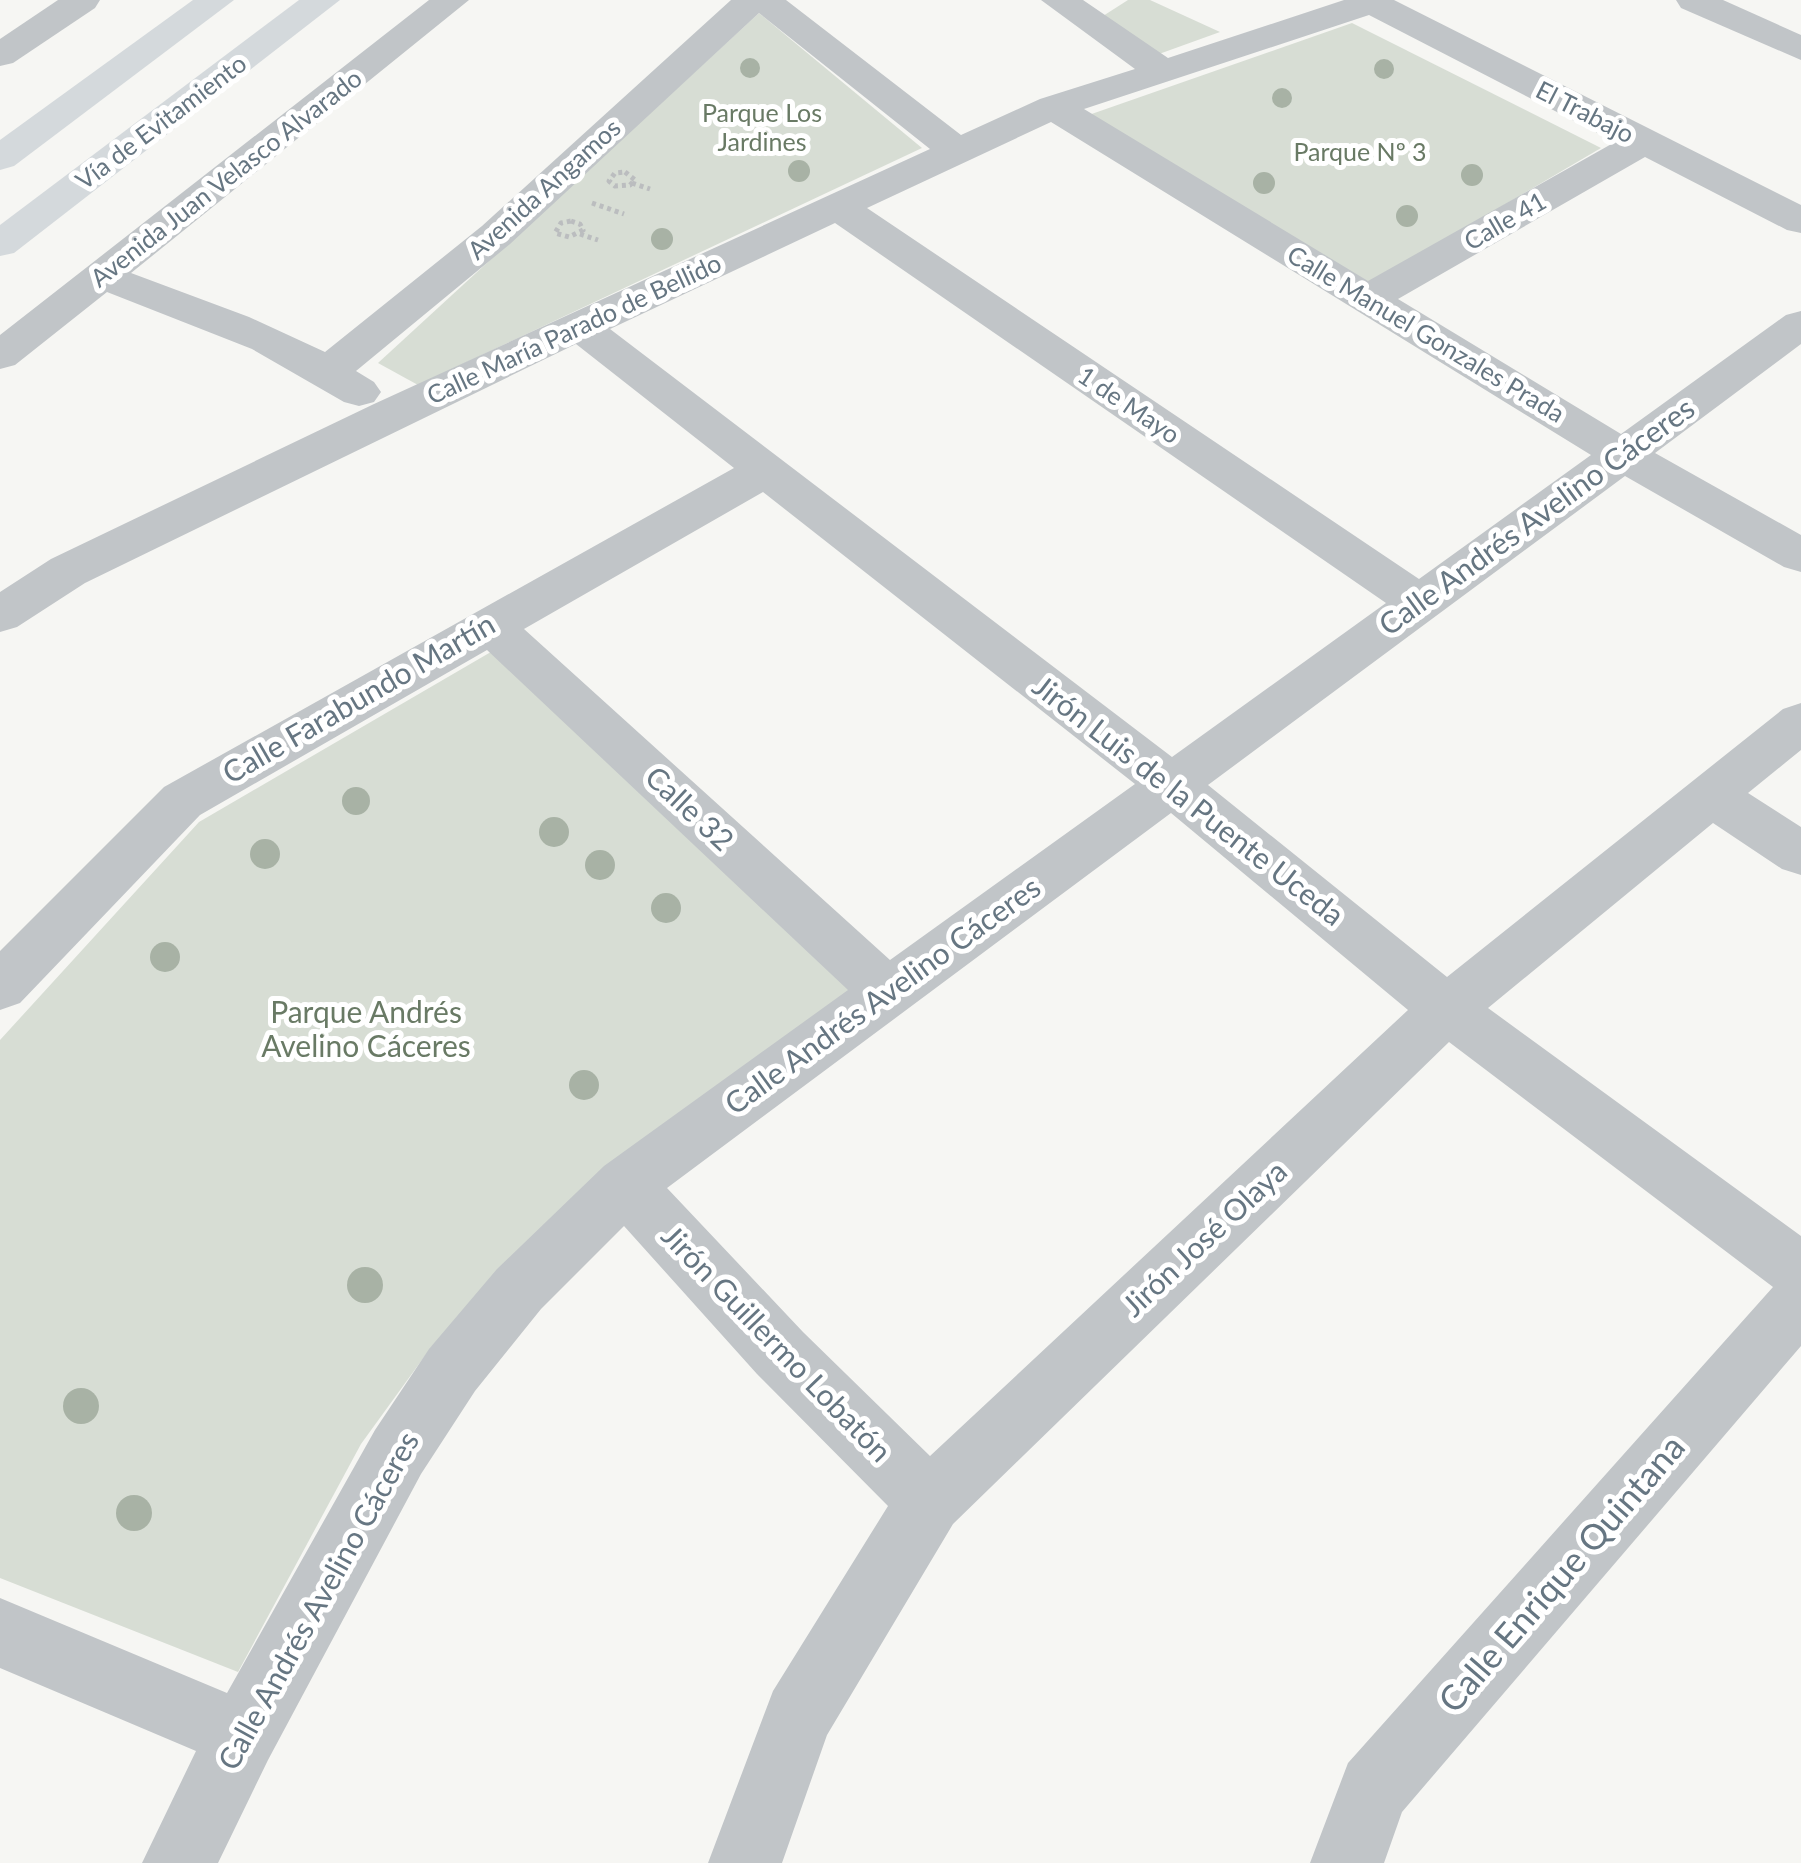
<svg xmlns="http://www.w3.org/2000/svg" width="1801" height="1863" font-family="Lato,sans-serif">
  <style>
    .green { fill: #d7ddd4 }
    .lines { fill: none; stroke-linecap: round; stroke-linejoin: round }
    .path { stroke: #bbbdbf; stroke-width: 5; stroke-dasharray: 4 4; stroke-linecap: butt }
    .minor { fill: #c1c5c8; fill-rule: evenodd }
    .highway { fill: #d4d9dc; fill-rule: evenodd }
    .tree { fill: #a8b2a5 }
    .labels { text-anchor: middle; stroke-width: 10; stroke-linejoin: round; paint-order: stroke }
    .far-street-label { font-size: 25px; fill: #667682; stroke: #fff }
    .far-park-label { font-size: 25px; fill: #697a65; stroke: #fff }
    .street-label { font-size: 30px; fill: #667682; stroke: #fff }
    .park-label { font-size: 30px; fill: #697a65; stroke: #fff }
    .near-street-label { font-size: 35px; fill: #667682; stroke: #fff }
  </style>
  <rect width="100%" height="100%" fill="#f6f6f3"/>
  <!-- green -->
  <g class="green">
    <path d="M1128 0H1150L1220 32 1159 54 1103 16Z"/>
    <path d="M759 13 922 148 418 385 378 363Z"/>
    <path d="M1352 23 1601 148 1368 285 1083 117Z"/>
    <path d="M496 649 856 987 432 1346 361 1444 238 1672 0 1578V1040L199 822Z"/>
  </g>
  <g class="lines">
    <!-- path -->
    <g class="path">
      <path d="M625 172 635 180 630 185 615 186 609 181 615 173Z"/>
      <path d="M632 183 650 189"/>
      <path d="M592 203 624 214"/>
      <path d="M571 221 580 224 583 230 569 237 555 233 561 223Z"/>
      <path d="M580 234 598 240"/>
    </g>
    <!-- minor -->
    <g class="minor">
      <path d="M58 0H100L95 8 13 63 0 66V39Z"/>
      <path d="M429 0H469L131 273 249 317 325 352 482 226 731 0H786L961 135 1040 99 1135 69 1041 0H1083L1168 58 1344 0H1394L1801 205V233L1787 230 1645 157 1398 299 1621 434 1786 315 1801 311V344L1655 453 1801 535V572L1784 567 1625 476 1208 785 1447 977 1783 709 1801 703V750L1748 793 1801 827V875L1782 869 1713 823 1488 1008 1801 1236V1346L1402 1812 1384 1863H1310L1348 1763 1773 1287 1449 1042 953 1524 827 1735 782 1863H708L773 1691 888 1506 757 1374 624 1226 541 1309 475 1391 421 1474 268 1760 218 1863H142L196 1751 0 1668V1598L227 1693 375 1430 429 1349 497 1269 604 1166 848 990 487 650 200 815 20 1003 0 1010V951L164 787 734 468 576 344 85 583 17 627 0 632V592L51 559 374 404 930 149 759 13 510 244 356 371 374 382 381 392 374 402 359 406 344 402 252 349 107 292 15 365 0 369V335ZM1369 15 1615 142 1368 281 1084 109ZM1051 122 1591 455 1419 579 867 208ZM835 223 1386 603 1172 757 610 329ZM763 492 1135 784 890 960 524 629ZM1171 813 1408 1010 930 1456 803 1332 667 1188Z"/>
      <path d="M1676 0H1723L1801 35V60L1681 8Z"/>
    </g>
    <!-- highway -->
    <g class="highway">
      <path d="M193 0H234L14 166 0 170V140Z"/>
      <path d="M299 0H340L14 253 0 256V225Z"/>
    </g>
  </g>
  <!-- trees -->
  <g class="tree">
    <circle cx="750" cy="68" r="10"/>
    <circle cx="1384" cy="69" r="10"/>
    <circle cx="1282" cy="98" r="10"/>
    <circle cx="799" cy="171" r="11"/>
    <circle cx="1472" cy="175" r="11"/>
    <circle cx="1264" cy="183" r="11"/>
    <circle cx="1407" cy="216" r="11"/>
    <circle cx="662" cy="239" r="11"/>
    <circle cx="356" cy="801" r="14"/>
    <circle cx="554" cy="832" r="15"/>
    <circle cx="265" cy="854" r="15"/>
    <circle cx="600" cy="865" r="15"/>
    <circle cx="666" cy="908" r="15"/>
    <circle cx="165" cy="957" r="15"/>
    <circle cx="584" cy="1085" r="15"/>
    <circle cx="365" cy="1285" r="18"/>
    <circle cx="81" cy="1406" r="18"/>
    <circle cx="134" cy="1513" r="18"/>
  </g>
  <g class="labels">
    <!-- far-street labels -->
    <g class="far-street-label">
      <text transform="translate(1585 112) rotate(27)" y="9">El Trabajo</text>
      <text transform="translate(161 122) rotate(-37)" y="9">Vía de Evitamiento</text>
      <text transform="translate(226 178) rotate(-38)" y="9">Avenida Juan Velasco Alvarado</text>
      <text transform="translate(544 189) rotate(-42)" y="9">Avenida Angamos</text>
      <text transform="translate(1505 221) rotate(-30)" y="9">Calle 41</text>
      <text transform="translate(574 329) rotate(-25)" y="9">Calle María Parado de Bellido</text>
      <text transform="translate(1426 334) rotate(31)" y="9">Calle Manuel Gonzales Prada</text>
      <text transform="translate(1129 405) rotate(34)" y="9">1 de Mayo</text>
    </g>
    <!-- far-park labels -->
    <g class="far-park-label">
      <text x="762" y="122">Parque Los<tspan x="762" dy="29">Jardines</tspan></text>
      <text x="1360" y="161">Parque Nº 3</text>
    </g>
    <!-- street labels -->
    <g class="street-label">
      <text transform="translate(1537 517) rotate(-36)" y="10">Calle Andrés Avelino Cáceres</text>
      <text transform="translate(359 699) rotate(-30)" y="10">Calle Farabundo Martín</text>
      <text transform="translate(1188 801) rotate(38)" y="10">Jirón Luis de la Puente Uceda</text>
      <text transform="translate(689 809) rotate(43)" y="10">Calle 32</text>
      <text transform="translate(883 996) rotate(-36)" y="10">Calle Andrés Avelino Cáceres</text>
      <text transform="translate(1205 1239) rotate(-43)" y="10">Jirón José Olaya</text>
      <text transform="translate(776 1344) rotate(46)" y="10">Jirón Guillermo Lobatón</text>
      <text transform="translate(319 1601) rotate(-61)" y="10">Calle Andrés Avelino Cáceres</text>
    </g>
    <!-- park labels -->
    <g class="park-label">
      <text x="366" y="1023">Parque Andrés<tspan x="366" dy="34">Avelino Cáceres</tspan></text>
    </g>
    <!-- near-street labels -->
    <g class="near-street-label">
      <text transform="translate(1562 1574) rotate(-49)" y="12">Calle Enrique Quintana</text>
    </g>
  </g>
</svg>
